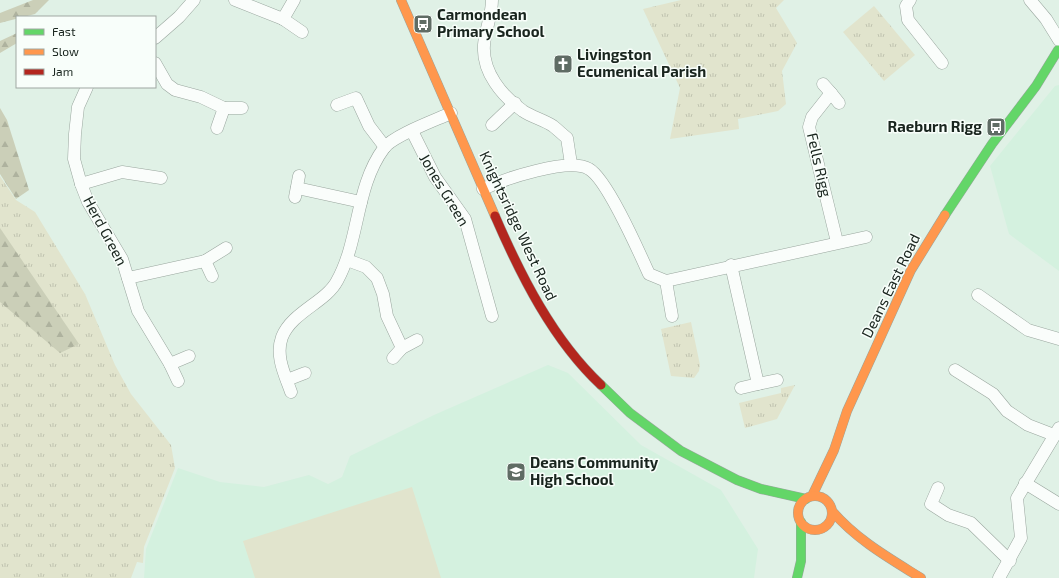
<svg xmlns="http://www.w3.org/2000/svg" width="1059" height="578" font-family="'Exo 2',sans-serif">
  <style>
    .built { fill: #d4f1df }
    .grass { fill: url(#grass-tufts) }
    .forest { fill: url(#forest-firs) }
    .pitch { fill: #e1e4cd }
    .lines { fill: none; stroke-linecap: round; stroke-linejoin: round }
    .street-casing { stroke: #99a69e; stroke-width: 13 }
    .fast-casing { stroke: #99a69e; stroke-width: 10 }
    .slow-casing { stroke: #99a69e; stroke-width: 10 }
    .jam-casing { stroke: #99a69e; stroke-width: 10 }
    .street { stroke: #fafdfb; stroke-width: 12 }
    .fast { stroke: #63d668; stroke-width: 9 }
    .slow { stroke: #ff974d; stroke-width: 9 }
    .jam { stroke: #b3261e; stroke-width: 9 }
    .labels { text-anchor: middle; stroke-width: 3; stroke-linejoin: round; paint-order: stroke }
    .poi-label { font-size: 15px; font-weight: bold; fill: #19251e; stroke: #f8fefa; text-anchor: start }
    .street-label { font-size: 15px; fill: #19251e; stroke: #f8fefa }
  </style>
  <defs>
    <pattern id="grass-tufts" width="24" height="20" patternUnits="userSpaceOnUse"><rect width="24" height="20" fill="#e1e4cd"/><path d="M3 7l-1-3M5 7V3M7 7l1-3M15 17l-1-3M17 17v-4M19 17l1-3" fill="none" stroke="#c0c3b0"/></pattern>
    <pattern id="forest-firs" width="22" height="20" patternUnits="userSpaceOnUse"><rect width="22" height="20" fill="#cbcfb8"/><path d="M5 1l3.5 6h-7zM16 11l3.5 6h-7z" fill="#aeb29e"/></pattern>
  </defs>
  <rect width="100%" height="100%" fill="#e0f1e6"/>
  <!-- built -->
  <g class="built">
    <path d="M1059 85V271L1009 234 990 166 1055 86Z"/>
    <path d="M548 365 568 373 641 445 721 490 758 549 754 578H144L146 549 178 468 220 482 264 487 309 475 328 484 342 477 350 456 434 415Z"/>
  </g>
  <!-- grass -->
  <g class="grass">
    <path d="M681 0H784L776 8 797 43 782 71 786 104 778 111 738 119 739 129 670 139 680 88 643 9Z"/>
    <path d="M874 6 915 55 884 81 843 32Z"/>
    <path d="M0 176 16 200 35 212 85 294 115 365 131 394 171 445 175 468 144 547 143 563 137 562 131 578H0Z"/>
    <path d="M691 322 700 365 699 371 694 378 671 376 661 329Z"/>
    <path d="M795 385 777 419 745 428 739 403 781 393V388Z"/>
  </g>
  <!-- forest -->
  <g class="forest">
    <path d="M33 0H49L35 14 0 23V13Z"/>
    <path d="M17 33V43L0 53V41Z"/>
    <path d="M0 108 7 120 29 190 16 199 0 174Z"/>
    <path d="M0 228 79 344 60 353 0 302Z"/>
  </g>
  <!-- pitch -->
  <path class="pitch" d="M412 487 441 578H255L243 541Z"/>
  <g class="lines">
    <!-- street casing -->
    <g class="street-casing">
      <g id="street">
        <path d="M235 0 283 19 302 32"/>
        <path d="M492 0C492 16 485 30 484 45 482 72 502 96 523 111 532 117 544 120 553 126 558 130 562 134 567 138L571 164"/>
        <path d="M910 0 906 6 908 20 942 63"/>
        <path d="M1030 0 1046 19 1059 40"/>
        <path d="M283 19 294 0"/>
        <path d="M155 38 179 17 194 0"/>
        <path d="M155 63 167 84 175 90 201 97 224 108H242"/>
        <path d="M823 84 831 93 812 117 809 127 837 242"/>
        <path d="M87 87 78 107 75 134 74 159 81 184 88 202 122 259 138 311 170 364 178 381"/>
        <path d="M831 93 839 103"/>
        <path d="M337 105 356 98 369 126 385 147"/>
        <path d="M492 125 515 103"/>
        <path d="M217 128 224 108"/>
        <path d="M412 131 435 177 465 219 492 316"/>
        <path d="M81 184 122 172 161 178"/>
        <path d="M297 188 361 202"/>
        <path d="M483 189C504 179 569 157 589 169 607 179 639 252 649 274L666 281 866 237"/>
        <path d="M295 197 299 176"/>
        <path d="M347 260 366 267 377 278 383 294 387 316 402 348"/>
        <path d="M205 261 212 276"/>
        <path d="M731 265 758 384 741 388"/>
        <path d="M128 278 205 261 226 248"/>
        <path d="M666 281 672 316"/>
        <path d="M978 295 1028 330 1059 339"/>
        <path d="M393 358 402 348 417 340"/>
        <path d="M170 364 189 356"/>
        <path d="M955 370 993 394 1007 411 1028 425 1054 435"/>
        <path d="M287 380 305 373"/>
        <path d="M758 384 777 380"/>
        <path d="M291 392C285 375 275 356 282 337 292 312 326 302 337 281 360 240 355 187 384 148 394 135 436 120 451 113"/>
        <path d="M1025 483 1059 504"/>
        <path d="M938 488 931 504 948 515 971 523 1010 561"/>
        <path d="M999 578 1021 538 1017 498 1059 428"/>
      </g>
    </g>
    <!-- fast casing -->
    <g class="fast-casing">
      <g id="fast">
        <path d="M945 215 992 144 1036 86 1058 50"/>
        <path d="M601 385 630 413 681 451 737 480 761 489 806 499"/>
        <path d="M797 578 801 561V522"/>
      </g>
    </g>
    <!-- slow casing -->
    <g class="slow-casing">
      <g id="slow">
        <path d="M401 0 495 216"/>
        <path d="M812 496 834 450 847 411 911 270 945 215"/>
        <circle cx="815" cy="513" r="17"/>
        <path d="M832 511C857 540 889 558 921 578"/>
      </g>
    </g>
    <!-- jam casing -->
    <g class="jam-casing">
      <path id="jam" d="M495 216C521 276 553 340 601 385"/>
    </g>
    <!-- street -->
    <use href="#street" class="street"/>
    <!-- fast -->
    <use href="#fast" class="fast"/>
    <!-- slow -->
    <use href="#slow" class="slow"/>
    <!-- jam -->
    <use href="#jam" class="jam"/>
  </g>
  <!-- icons -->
  <defs>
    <g id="bus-square" transform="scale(1)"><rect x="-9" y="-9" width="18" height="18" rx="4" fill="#5f6c64" stroke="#f8fefa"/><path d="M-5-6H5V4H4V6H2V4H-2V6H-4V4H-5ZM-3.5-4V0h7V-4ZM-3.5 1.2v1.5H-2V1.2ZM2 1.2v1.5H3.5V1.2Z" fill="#fff"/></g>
    <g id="church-square" transform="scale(1)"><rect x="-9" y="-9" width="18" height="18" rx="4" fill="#5f6c64" stroke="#f8fefa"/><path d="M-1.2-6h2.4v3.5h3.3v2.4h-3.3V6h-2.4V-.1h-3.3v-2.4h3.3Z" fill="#fff"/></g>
    <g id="school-square" transform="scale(1)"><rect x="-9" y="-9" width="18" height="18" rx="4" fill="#5f6c64" stroke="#f8fefa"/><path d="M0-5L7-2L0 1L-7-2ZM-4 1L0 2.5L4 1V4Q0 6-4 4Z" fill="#fff"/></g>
  </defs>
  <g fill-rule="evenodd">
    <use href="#bus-square" x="423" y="24"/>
    <use href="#church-square" x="563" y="64"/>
    <use href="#bus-square" x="996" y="127"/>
    <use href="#school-square" x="516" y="472"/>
  </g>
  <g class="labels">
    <!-- poi labels -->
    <g class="poi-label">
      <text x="437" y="20">Carmondean<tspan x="437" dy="17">Primary School</tspan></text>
      <text x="577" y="60">Livingston<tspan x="577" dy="17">Ecumenical Parish</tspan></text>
      <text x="982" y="132" text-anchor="end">Raeburn Rigg</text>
      <text x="530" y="468">Deans Community<tspan x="530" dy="17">High School</tspan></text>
    </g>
    <!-- street labels -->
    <g class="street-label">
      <text transform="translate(819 165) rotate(77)" y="5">Fells Rigg</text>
      <text transform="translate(444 190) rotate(59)" y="5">Jones Green</text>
      <text transform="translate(518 226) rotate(65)" y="5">Knightsridge West Road</text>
      <text transform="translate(105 231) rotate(62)" y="5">Herd Green</text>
      <text transform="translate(891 286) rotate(-64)" y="5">Deans East Road</text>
    </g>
  </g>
  <!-- legend -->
  <rect x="16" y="16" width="140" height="72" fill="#f8fefa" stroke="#9fa7a2"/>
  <rect x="24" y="29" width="20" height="6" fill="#63d668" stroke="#9fa7a2"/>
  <text x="52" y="36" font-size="12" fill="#19251e">Fast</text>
  <rect x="24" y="49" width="20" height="6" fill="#ff974d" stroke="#9fa7a2"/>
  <text x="52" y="56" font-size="12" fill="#19251e">Slow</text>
  <rect x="24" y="69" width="20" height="6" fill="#b3261e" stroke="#9fa7a2"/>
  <text x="52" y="76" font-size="12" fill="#19251e">Jam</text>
</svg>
